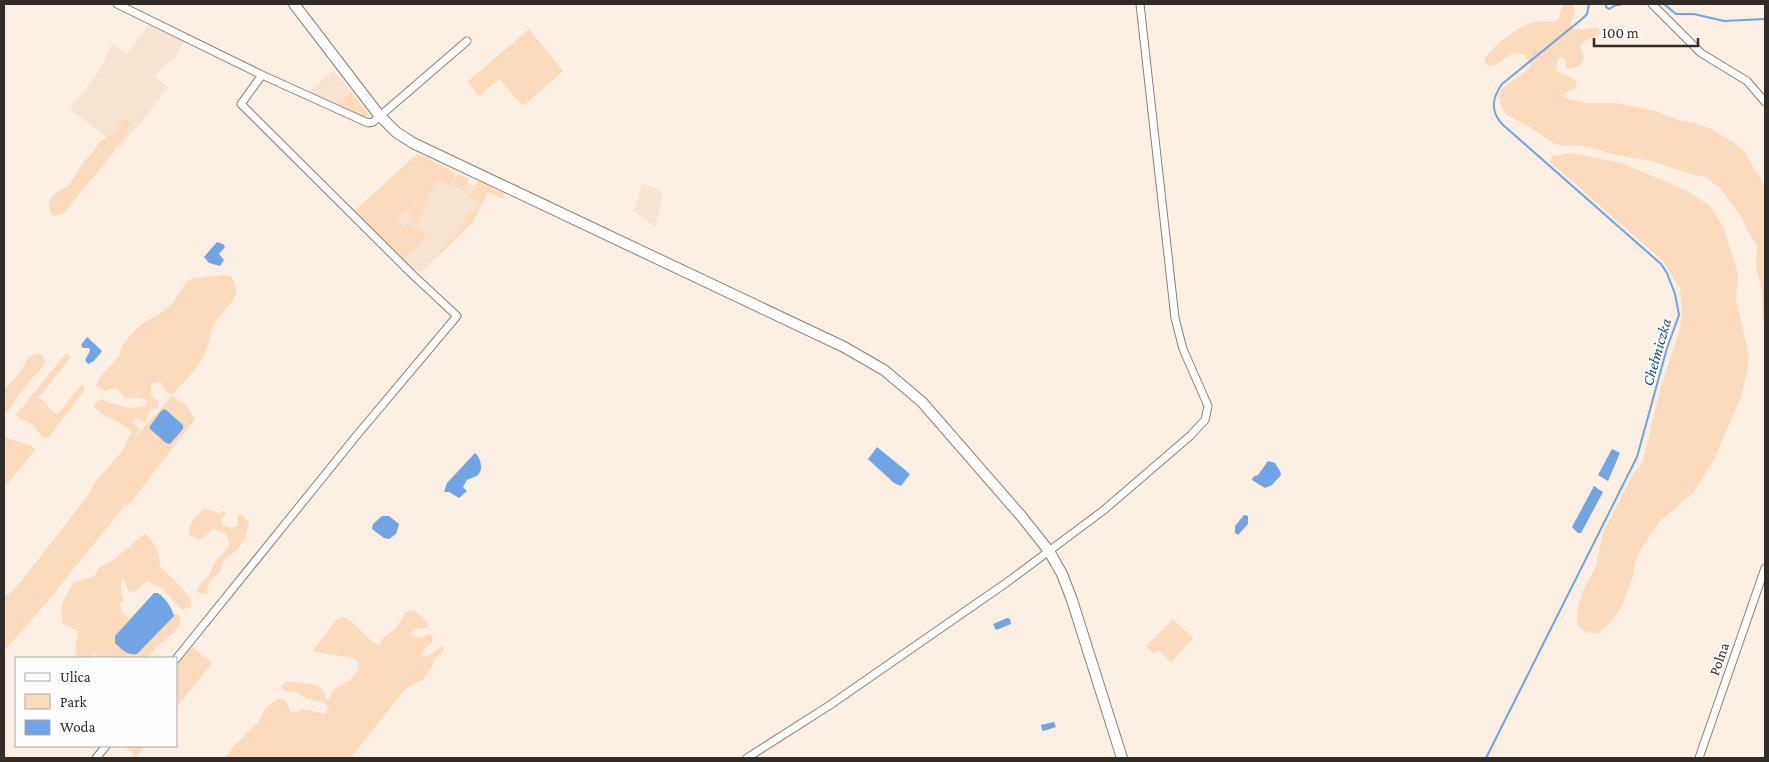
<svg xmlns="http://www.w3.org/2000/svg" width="1769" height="762" viewBox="0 0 1769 762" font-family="'Crimson Pro',serif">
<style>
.built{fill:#f6e3d1}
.green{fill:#fbdbbc}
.water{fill:#70a4e5}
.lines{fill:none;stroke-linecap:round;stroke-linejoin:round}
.stream{stroke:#70a4e5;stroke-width:2}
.minor-casing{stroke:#8c8176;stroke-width:9}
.secondary-casing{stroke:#8c8176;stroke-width:12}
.minor{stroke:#fff;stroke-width:7}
.secondary{stroke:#fff;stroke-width:10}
.labels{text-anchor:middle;stroke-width:4;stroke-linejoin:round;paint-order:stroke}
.street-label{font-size:15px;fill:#312c27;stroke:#fefefe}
.water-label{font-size:16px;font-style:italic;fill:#194c88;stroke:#fefefe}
</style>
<rect width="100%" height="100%" fill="#fbeee2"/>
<path class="built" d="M151,23L185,41L175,57L163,67L155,76L168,88L120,148L70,109L100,70L112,44L127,54Z
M333,71L344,83L351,93L339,103L338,108L306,94Z
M413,157L488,192L473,222L420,273L355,211Z
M642,184L656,188L663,196L655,227L634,211Z"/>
<path class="green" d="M1563,4H1573C1577,17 1570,18 1571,27C1579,32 1589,28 1598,27L1601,32C1595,38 1585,38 1580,46L1584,59C1580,66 1576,69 1567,68L1565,59L1561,57L1558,59L1556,67L1557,71C1565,76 1576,76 1577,87L1564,94V97L1568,99L1587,103H1616L1655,111L1678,120L1695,123L1711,129L1733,142L1744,151L1765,187V329L1762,315V291L1756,267L1757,245L1748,232L1741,216L1720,188L1704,176L1694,175L1652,161L1612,154L1589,147L1575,145L1565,146L1553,143L1530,127L1507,115L1503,110L1498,95C1505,82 1521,78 1531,66C1529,63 1526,57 1523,55C1509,45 1499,73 1485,64L1484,59C1496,43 1516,27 1535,22C1543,20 1551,23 1558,20Z
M529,29L563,71L523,106L499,79L479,96L467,82Z
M349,89L367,112L368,117L366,116L363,119L338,108L339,103L350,93Z
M123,120H128L132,123L112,154L64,213L54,216L51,214L49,203L53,195L69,185L85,160L94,151L99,142L118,131L119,123Z
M1572,153L1621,163L1686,190L1710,206L1723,226L1738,274L1736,300L1749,355L1748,368L1740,399L1713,461L1693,493L1661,520L1644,544L1636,560L1633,576L1621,608L1610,623L1597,634L1586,632L1577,625V613L1582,593L1596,566L1603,533L1632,476L1643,461L1661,386L1680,329L1682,310L1680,289L1663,261L1550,162L1552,156Z
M418,154L456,173L450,185L436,179L429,194L407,212L406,211L428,191L396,219L403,227L409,222L415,228L426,233L420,245L403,258L415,269H411L353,212Z
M458,174L469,179L464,191L452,186Z
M477,182H480L503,193L506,192L503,199L488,192L473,222L436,258L448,240L450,238L454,240L470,210L476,212L480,203L471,199L470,196Z
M429,195L430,196L416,225L408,214Z
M225,275L231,276C234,282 238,287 236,294C232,305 221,312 215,322C209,331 210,341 206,351C200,367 184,381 173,394L166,393L161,382L151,383V396L159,402L158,408L151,409L148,414L147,420L144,423L138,419H134L133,422L141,430L136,433L137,435L172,396L185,404L195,419L127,507L125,505L47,602L4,651V593L8,595L20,583L86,498L93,487L92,486L122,451L131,432C121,419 105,420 94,407L95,403L101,399C114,404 132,411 146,406L147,401L142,398H125L116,388L104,391L96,386L100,377L119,356L122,346L134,331L143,323L161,313L173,303L186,282L193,278Z
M66,353L71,357L39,397L54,413L58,414L82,384L85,389L49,437L43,438L32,424L20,419L16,415Z
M35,354H40L44,358L45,363L42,368L32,378L16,399L9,410L4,416V389L19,374L28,358Z
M7,438L32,446L35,450L4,488V439Z
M204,509L211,510L220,514L222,511H226L225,515L220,519L223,526L231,528L238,526V515L242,514L249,523L245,538L238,549L224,560L220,572L210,580L206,594L198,593L197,590L201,583L210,574L215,562L228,548L229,541L226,534L213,529L200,540L189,535C188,523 195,517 204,509Z
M144,534L147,535C155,543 160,554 160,566C168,576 193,593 191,607L182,610L163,589L147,581L136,591L130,592C125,587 127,582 121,577V593L124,600L120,604L123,613L140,629C152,622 167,608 180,616C181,634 165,637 155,648C152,651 151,655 148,658H98L99,657L94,654L91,658H80L75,653L78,631L63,624C58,604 65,599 73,583L94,576L100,567L112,561Z
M414,610L427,623L428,628L416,629L411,633L414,637L420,638L429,634L432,636L433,641L424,649L422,655C431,659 435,649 442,646L444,649L437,657L423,680L417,682L404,690L351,758H225L234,746L258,722L263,712L269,705L278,699L282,698L286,702L291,712H296L303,709L325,714L329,706L322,702L307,699L297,692L284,691L281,687L286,681L317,685L323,690L326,699L330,698L333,690L350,680L358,670L359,663L353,658L315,652L313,650L337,619L343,617C359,623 364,639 379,645L383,638L395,629L406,612Z
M1173,619L1193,638L1171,662L1158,650L1155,654L1146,646Z
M191,646L212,663L176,708V701L178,699L176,697V663Z
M124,746H145L135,758H131L134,754Z"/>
<path class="water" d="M217,242L223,244L225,247L219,254L224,260L220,266L209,263L204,257Z
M87,337L102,351L94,361L88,364L85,360L90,351L89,348H83L81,345Z
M165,409L183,425V429L170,444L166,443L150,429V426L161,411Z
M877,447L910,474L901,486L894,483L868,459Z
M1612,449L1620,453L1608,481L1598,475Z
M475,453C480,456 484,470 478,475C476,477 470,478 467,480L463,487L467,491L459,498L449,492H444L447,483Z
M1268,461L1275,463L1280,471L1281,475L1272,485L1265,488L1252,480L1253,477L1258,475Z
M1594,486L1603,492L1581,533H1578L1572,527Z
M1244,515L1248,516V524L1238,535L1235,533V526Z
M382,516H389L399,524L396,534L389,539L384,538L372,529L373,524Z
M154,593H158C166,599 171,606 174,616L137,654C128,656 121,649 115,643V636Z
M1007,618L1010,619L1011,624L996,630L993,624Z
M1054,722L1056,727L1043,731L1042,730L1041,725Z"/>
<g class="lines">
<path class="stream" d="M1606,4V7L1609,9L1616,5H1619L1622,4
M1664,4L1676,14H1694L1724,21L1765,19
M1486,758L1637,457L1667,348L1679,315L1675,294L1667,273L1661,264L1502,124C1490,111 1492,98 1502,84L1582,19L1587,14L1589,4"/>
<defs>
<path id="minor" d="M117,4L262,75L368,123L373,122L467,41
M1652,4L1701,53L1747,81L1765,102
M176,659L357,435L457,316L414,276L241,104L262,75
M96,758L106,746
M747,758L830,705L1006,583L1104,510L1190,436L1205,420L1208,406L1183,349L1175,318L1140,4
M1699,758L1765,568"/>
<path id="secondary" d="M294,4L379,115L396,132L413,143L844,347L884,370L922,402L1022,517L1049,551L1062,574L1072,600L1122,758"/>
</defs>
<use href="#minor" class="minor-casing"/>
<use href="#secondary" class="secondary-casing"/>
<use href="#minor" class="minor"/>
<use href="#secondary" class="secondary"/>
</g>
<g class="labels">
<g class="street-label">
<text transform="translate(1719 659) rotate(-71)" y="5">Polna</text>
</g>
<g class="water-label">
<text transform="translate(1656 352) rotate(-74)" y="6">Chełmiczka</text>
</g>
</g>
<rect width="1769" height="762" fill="none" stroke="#312c27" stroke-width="10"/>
<rect x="15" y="657" width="162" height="90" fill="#fefefe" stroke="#acaaa8"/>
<rect x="25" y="673" width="25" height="8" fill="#ffffff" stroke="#acaaa8"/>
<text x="60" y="682" font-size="15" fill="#312c27">Ulica</text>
<rect x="25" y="694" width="25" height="15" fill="#fbdbbc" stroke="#acaaa8"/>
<text x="60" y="707" font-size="15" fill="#312c27">Park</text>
<rect x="25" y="720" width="25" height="15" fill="#70a4e5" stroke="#acaaa8"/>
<text x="60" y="732" font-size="15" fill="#312c27">Woda</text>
<path d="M1594 38v8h104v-8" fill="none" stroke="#312c27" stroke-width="2.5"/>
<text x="1602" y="38" font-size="15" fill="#312c27" stroke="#fefefe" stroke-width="4" paint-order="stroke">100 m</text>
</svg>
